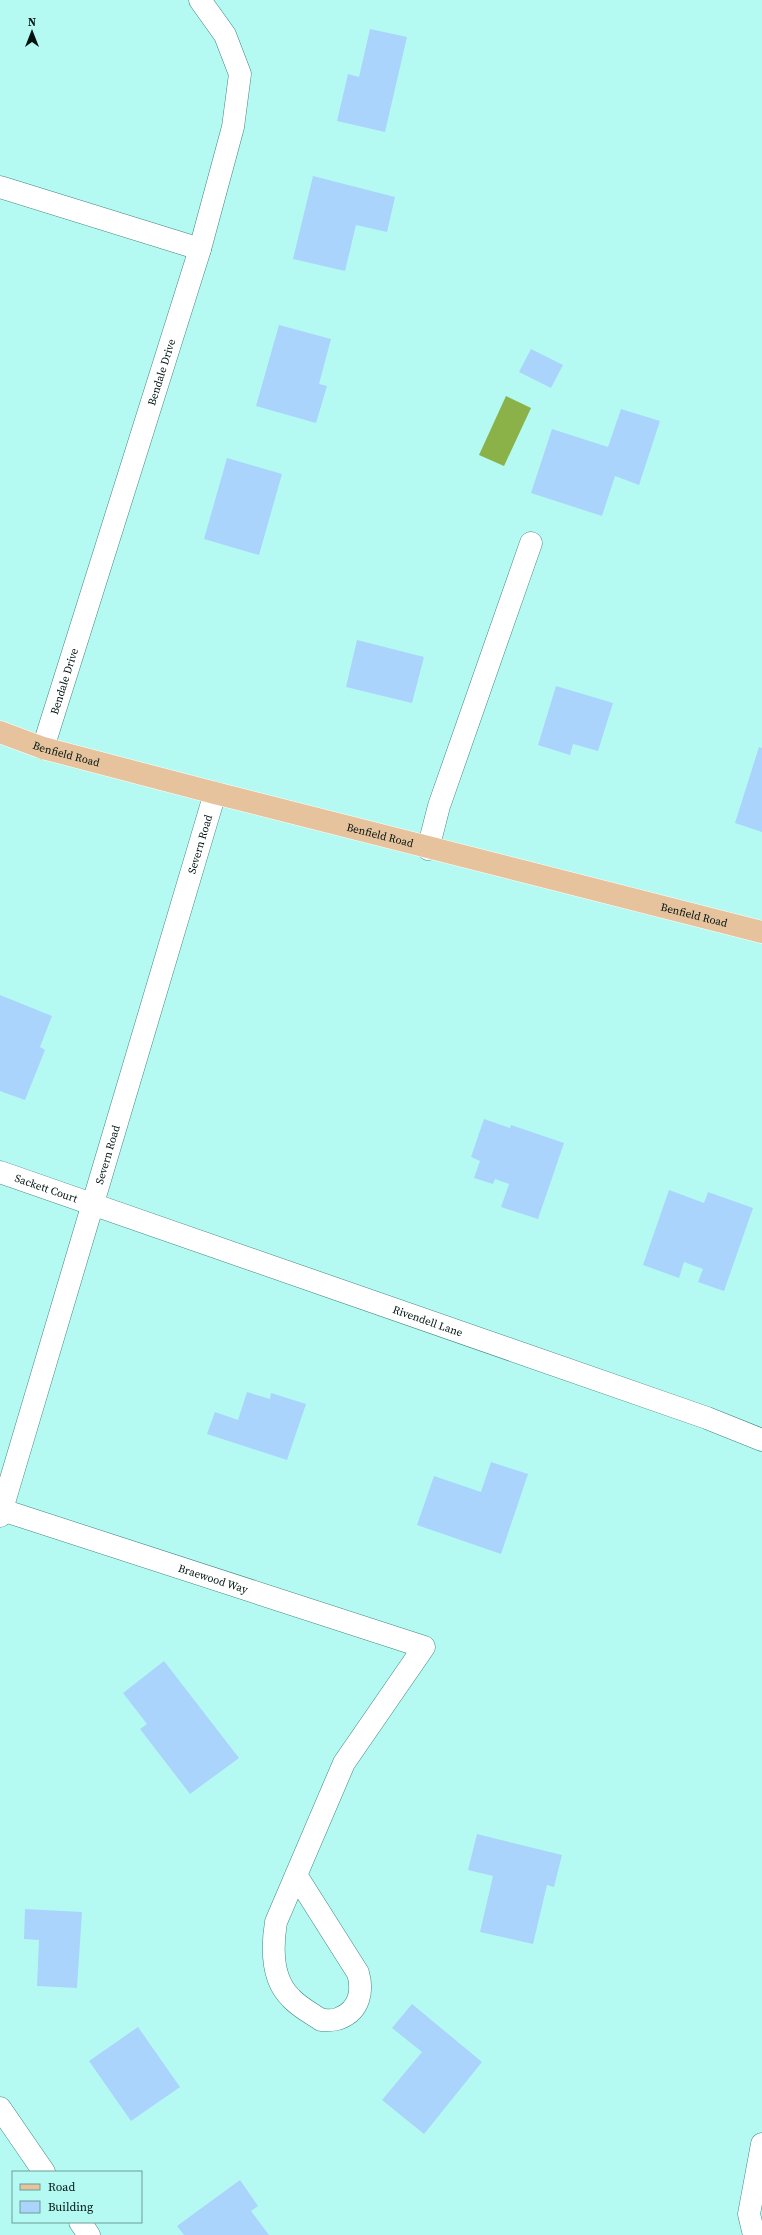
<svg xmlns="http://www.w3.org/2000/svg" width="762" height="2235" viewBox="0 0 762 2235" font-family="'Source Serif 4',serif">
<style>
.water{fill:#8ab249}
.building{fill:#abd4fc}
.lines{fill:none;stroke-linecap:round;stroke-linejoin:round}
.minor-casing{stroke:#41867f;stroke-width:23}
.major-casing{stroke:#fff;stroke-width:23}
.minor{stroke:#fff;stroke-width:22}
.major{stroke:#e6c39d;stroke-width:22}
.labels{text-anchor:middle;stroke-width:3.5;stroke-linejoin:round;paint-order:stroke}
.street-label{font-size:11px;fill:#001310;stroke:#b4faf2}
</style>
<rect width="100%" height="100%" fill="#b4faf2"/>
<path class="water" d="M506,396L531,408L504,466L479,455Z"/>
<path class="building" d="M370,29L407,37L385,132L337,121L348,74L359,77Z
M313,176L395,197L387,232L356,225L345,271L293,259Z
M279,325L331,339L319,384L327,386L316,423L256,406Z
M531,349L563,365L551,388L519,372Z
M621,409L660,421L639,485L615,476L602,516L531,493L552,429L608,447Z
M227,458L282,474L259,555L204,539Z
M357,640L424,657L412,703L346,687Z
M556,686L613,703L598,751L573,744L570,755L538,745Z
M759,747L762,748V832L735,823Z
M0,995L52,1016L40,1047L45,1050L25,1100L0,1091Z
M484,1119L510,1128L511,1125L564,1143L538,1219L501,1207L509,1184L495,1179L493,1184L474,1178L480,1161L471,1157Z
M669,1190L704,1203L708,1192L753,1208L724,1291L698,1282L703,1269L684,1262L679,1278L643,1265Z
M247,1392L270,1399L271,1393L306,1404L287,1460L207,1434L215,1412L238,1420Z
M491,1462L528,1474L501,1554L417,1525L434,1476L481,1492Z
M164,1661L239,1758L190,1794L140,1729L147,1724L123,1693Z
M477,1834L562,1855L554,1887L547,1885L533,1944L480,1932L493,1876L468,1870Z
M25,1909L82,1912L77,1988L37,1986L39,1940L24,1939Z
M412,2004L482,2062L424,2134L382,2100L422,2052L392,2028Z
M138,2027L180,2087L131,2121L89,2061Z
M240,2180L258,2206L251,2211L269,2235H184L177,2226Z"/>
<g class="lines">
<defs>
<g id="minor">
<path d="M0,187L200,249"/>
<path id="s1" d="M43,748L200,249L233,127L240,74L225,35L200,0"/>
<path d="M428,849L439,806L531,543"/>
<path id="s2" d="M0,1172L707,1418L762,1440"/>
<path id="s3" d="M2,1510L424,1647L344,1763L276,1922C272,1947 271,1979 291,1998C299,2007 311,2013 321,2020C327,2020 335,2021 340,2018C360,2010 363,1990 358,1973L296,1875"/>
<path id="s4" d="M0,1516L215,793"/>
<path d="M0,2108L44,2172"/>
<path d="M80,2222L89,2235"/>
<path d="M754,2235L749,2214L762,2144"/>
</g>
<g id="major">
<path id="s5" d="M0,732L43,748L215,793L762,932"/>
</g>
</defs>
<use href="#minor" class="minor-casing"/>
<use href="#major" class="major-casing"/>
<use href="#minor" class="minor"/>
<use href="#major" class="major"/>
</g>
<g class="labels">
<g class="street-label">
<text dy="4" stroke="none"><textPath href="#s1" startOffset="394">Bendale Drive</textPath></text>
<text dy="4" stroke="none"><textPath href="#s1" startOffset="70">Bendale Drive</textPath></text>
<text dy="4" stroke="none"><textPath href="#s5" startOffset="70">Benfield Road</textPath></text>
<text dy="4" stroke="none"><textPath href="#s5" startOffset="394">Benfield Road</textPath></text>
<text dy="4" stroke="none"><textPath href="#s4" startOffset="701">Severn Road</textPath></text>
<text dy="4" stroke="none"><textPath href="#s5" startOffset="718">Benfield Road</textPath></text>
<text dy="4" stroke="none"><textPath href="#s4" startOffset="377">Severn Road</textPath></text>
<text dy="4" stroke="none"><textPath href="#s2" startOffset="49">Sackett Court</textPath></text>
<text dy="4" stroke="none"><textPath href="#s2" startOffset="453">Rivendell Lane</textPath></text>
<text dy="4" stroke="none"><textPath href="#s3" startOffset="222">Braewood Way</textPath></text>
</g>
</g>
<rect x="12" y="2171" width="130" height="52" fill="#b4faf2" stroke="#6c9e98"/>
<rect x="20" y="2184" width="20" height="6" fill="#e6c39d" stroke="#6c9e98"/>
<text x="48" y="2191" font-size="12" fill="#001310">Road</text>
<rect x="20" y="2201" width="20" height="12" fill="#abd4fc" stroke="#6c9e98"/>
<text x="48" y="2211" font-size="12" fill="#001310">Building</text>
<g transform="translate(32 32)" stroke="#b4faf2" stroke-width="3" paint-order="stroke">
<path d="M0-3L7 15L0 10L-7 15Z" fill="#001310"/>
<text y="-6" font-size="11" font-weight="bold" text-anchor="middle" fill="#001310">N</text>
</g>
</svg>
